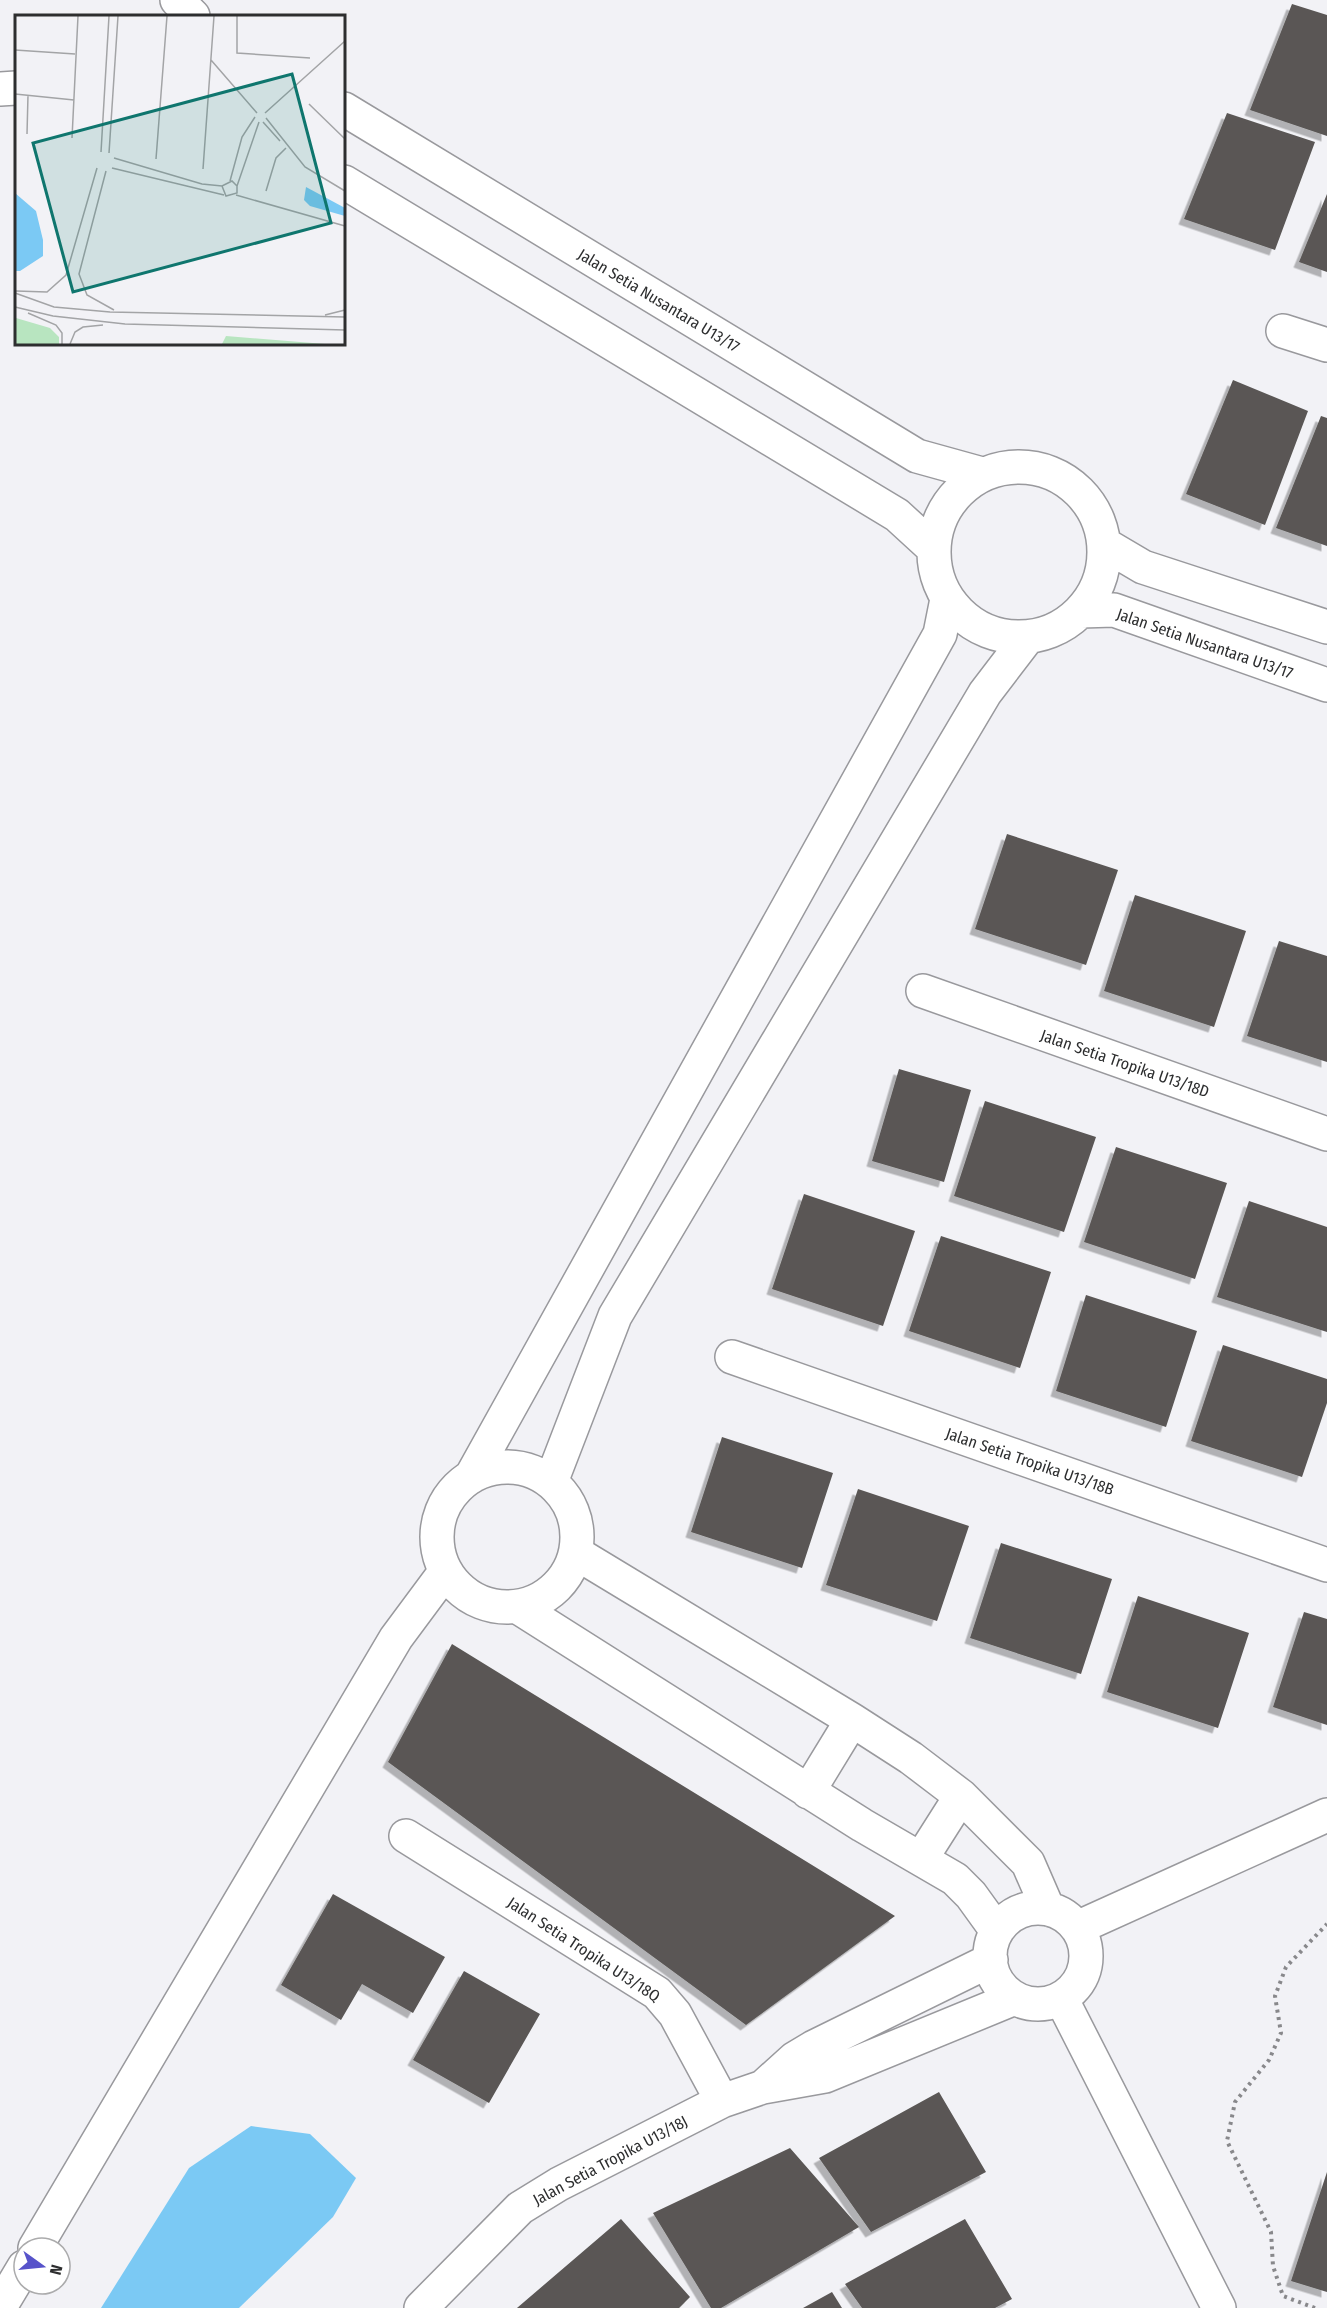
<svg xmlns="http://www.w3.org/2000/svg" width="1327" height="2308" viewBox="0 0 1327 2308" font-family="'Fira Sans Condensed',sans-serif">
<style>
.water{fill:#7bc9f4}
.building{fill:#5a5755;filter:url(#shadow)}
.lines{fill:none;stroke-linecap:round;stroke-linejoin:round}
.street-casing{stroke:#99999d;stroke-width:36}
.secondary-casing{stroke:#99999d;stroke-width:36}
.path{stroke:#88888b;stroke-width:4;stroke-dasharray:3 4.5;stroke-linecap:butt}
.street{stroke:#fff;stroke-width:33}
.secondary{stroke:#fff;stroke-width:33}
.labels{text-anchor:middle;stroke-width:6;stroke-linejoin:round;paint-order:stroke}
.street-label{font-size:16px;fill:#2d2e2f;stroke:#fff}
.inset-road{fill:none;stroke:#a3a4a6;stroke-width:1.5}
.view{fill:#0f766e;fill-opacity:0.15;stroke:#0f766e;stroke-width:3}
.inset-edge{fill:none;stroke:#2d2e2f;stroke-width:3}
</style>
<defs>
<filter id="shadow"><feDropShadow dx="-5.5" dy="5.5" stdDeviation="0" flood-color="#0004"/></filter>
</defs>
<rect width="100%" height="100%" fill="#f2f2f6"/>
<path class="water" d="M251,2126L310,2134L356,2178L333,2217L239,2308H101L189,2168Z"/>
<path class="building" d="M1292,4L1327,15V136L1250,110Z
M1227,113L1315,142L1275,250L1184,219Z
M1327,194V272L1299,262Z
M1233,380L1308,411L1265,525L1186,494Z
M1321,416L1327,418V546L1276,528Z
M1007,834L1118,870L1086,965L975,929Z
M1135,895L1246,931L1214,1027L1104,991Z
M1279,941L1327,956V1062L1247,1036Z
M899,1069L971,1090L944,1182L872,1161Z
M985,1101L1096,1137L1064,1232L954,1196Z
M1116,1147L1227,1183L1195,1279L1084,1242Z
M804,1194L915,1231L883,1326L772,1289Z
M1249,1201L1327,1227V1332L1217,1297Z
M941,1236L1051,1272L1020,1368L909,1331Z
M1086,1295L1197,1331L1166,1427L1056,1391Z
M1223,1345L1327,1379V1403L1302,1477L1191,1441Z
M722,1437L833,1473L802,1568L691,1532Z
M858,1489L969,1526L937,1621L826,1585Z
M1001,1543L1112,1579L1081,1674L970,1638Z
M1138,1596L1249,1633L1218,1728L1107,1692Z
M1304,1612L1327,1619V1725L1273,1707Z
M452,1644L895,1916L746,2025L388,1762Z
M333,1894L445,1957L413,2013L362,1984L341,2020L281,1985Z
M464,1971L540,2014L489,2103L413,2060Z
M939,2092L986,2172L871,2232L819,2158Z
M790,2148L859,2227L721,2308H711L653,2213Z
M1327,2172V2292L1291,2281Z
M621,2219L690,2297L679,2308H517Z
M965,2219L1012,2299L995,2308H862L845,2284Z
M832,2292L842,2308H803Z"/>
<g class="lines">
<defs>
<path id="street" d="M1283,331L1327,345
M923,991L1327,1134
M732,1357L1327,1565
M576,1553L852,1720L911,1758L961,1796L1028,1863L1048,1909
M518,1607L862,1825L955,1879L971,1895L997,1931
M808,1792L852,1720
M406,1836L657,1993L675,2014L722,2101
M921,1859L961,1796
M990 1956a48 48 0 1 1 96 0a48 48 0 1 1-96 0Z
M1077,1928L1327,1815
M1061,1998L1219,2308
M763,2087L794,2059L814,2047L991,1960
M421,2308L520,2208L559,2184L722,2101L763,2087L825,2076L1015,1998"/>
<path id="secondary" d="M177,0L193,16
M0,89L16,88
M344,109L917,456L982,474
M344,182L897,515L933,548
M934 552a85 85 0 1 1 170 0a85 85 0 1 1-170 0Z
M1104,544L1143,567L1327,627
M1081,611L1114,610L1327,685
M437 1537a70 70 0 1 1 140 0a70 70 0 1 1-140 0Z
M471,1477L940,634L947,599
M551,1482L615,1316L985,693L1027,638
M35,2248L396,1638L445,1572
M0,2307L24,2267"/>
</defs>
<use href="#street" class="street-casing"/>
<use href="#secondary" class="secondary-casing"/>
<path class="path" d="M1315,2308L1283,2296L1273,2266L1271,2232L1227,2141L1235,2102L1269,2060L1281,2033L1275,1996L1286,1967L1327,1924"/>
<use href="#street" class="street"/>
<use href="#secondary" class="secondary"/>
</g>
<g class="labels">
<g class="street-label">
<text transform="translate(659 300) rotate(31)" y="6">Jalan Setia Nusantara U13/17</text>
<text transform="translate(1205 643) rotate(19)" y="6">Jalan Setia Nusantara U13/17</text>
<text transform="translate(1125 1063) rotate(19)" y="6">Jalan Setia Tropika U13/18D</text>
<text transform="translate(1030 1461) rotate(19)" y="6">Jalan Setia Tropika U13/18B</text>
<text transform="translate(584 1949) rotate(33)" y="6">Jalan Setia Tropika U13/18Q</text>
<text transform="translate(610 2160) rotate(-28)" y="6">Jalan Setia Tropika U13/18J</text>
</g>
</g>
<g transform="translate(15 15)">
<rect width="330" height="330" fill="#f2f2f6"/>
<path d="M1,303L35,313L44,322V329H0ZM211,321L310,329H207Z" fill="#b8e5c0"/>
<path d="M291,172L330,193V201L295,191L289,185ZM0,178L21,196L28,225V241L5,256H0Z" fill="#7bc9f4"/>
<path class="inset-road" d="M222,1V38L295,43M0,35L60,39M196,45L242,98M0,79L59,85M294,89L330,124M250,98L330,26M251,103L290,152L330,176M248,107L265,126M12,119L13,80M57,123L63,1M86,137L94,1M94,138L103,1M99,143L187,169L207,171L217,166L222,171V178L211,181L207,171M141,144L152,1M97,153L209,180M188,154L199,1M91,156L64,259L72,280L99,295M215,166L227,122L240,102M222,171L244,107M251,176L261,143L271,133M221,180L330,211M1,276L32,277L51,260L82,153M0,278L39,292L95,297L330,302M0,292L38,301L110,309L330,315M13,298L41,310L47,318V329M310,300L330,295M55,329L60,317L68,312L88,310"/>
<path class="view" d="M277,59L316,208L58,277L18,128Z"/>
<rect width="330" height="330" class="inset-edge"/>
</g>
<g transform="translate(42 2266) rotate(105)"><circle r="28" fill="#ffffff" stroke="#ababac" stroke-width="1.5"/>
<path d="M0-4.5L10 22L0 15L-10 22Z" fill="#5753ca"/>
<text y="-9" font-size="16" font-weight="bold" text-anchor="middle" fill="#2d2e2f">N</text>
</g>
</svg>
